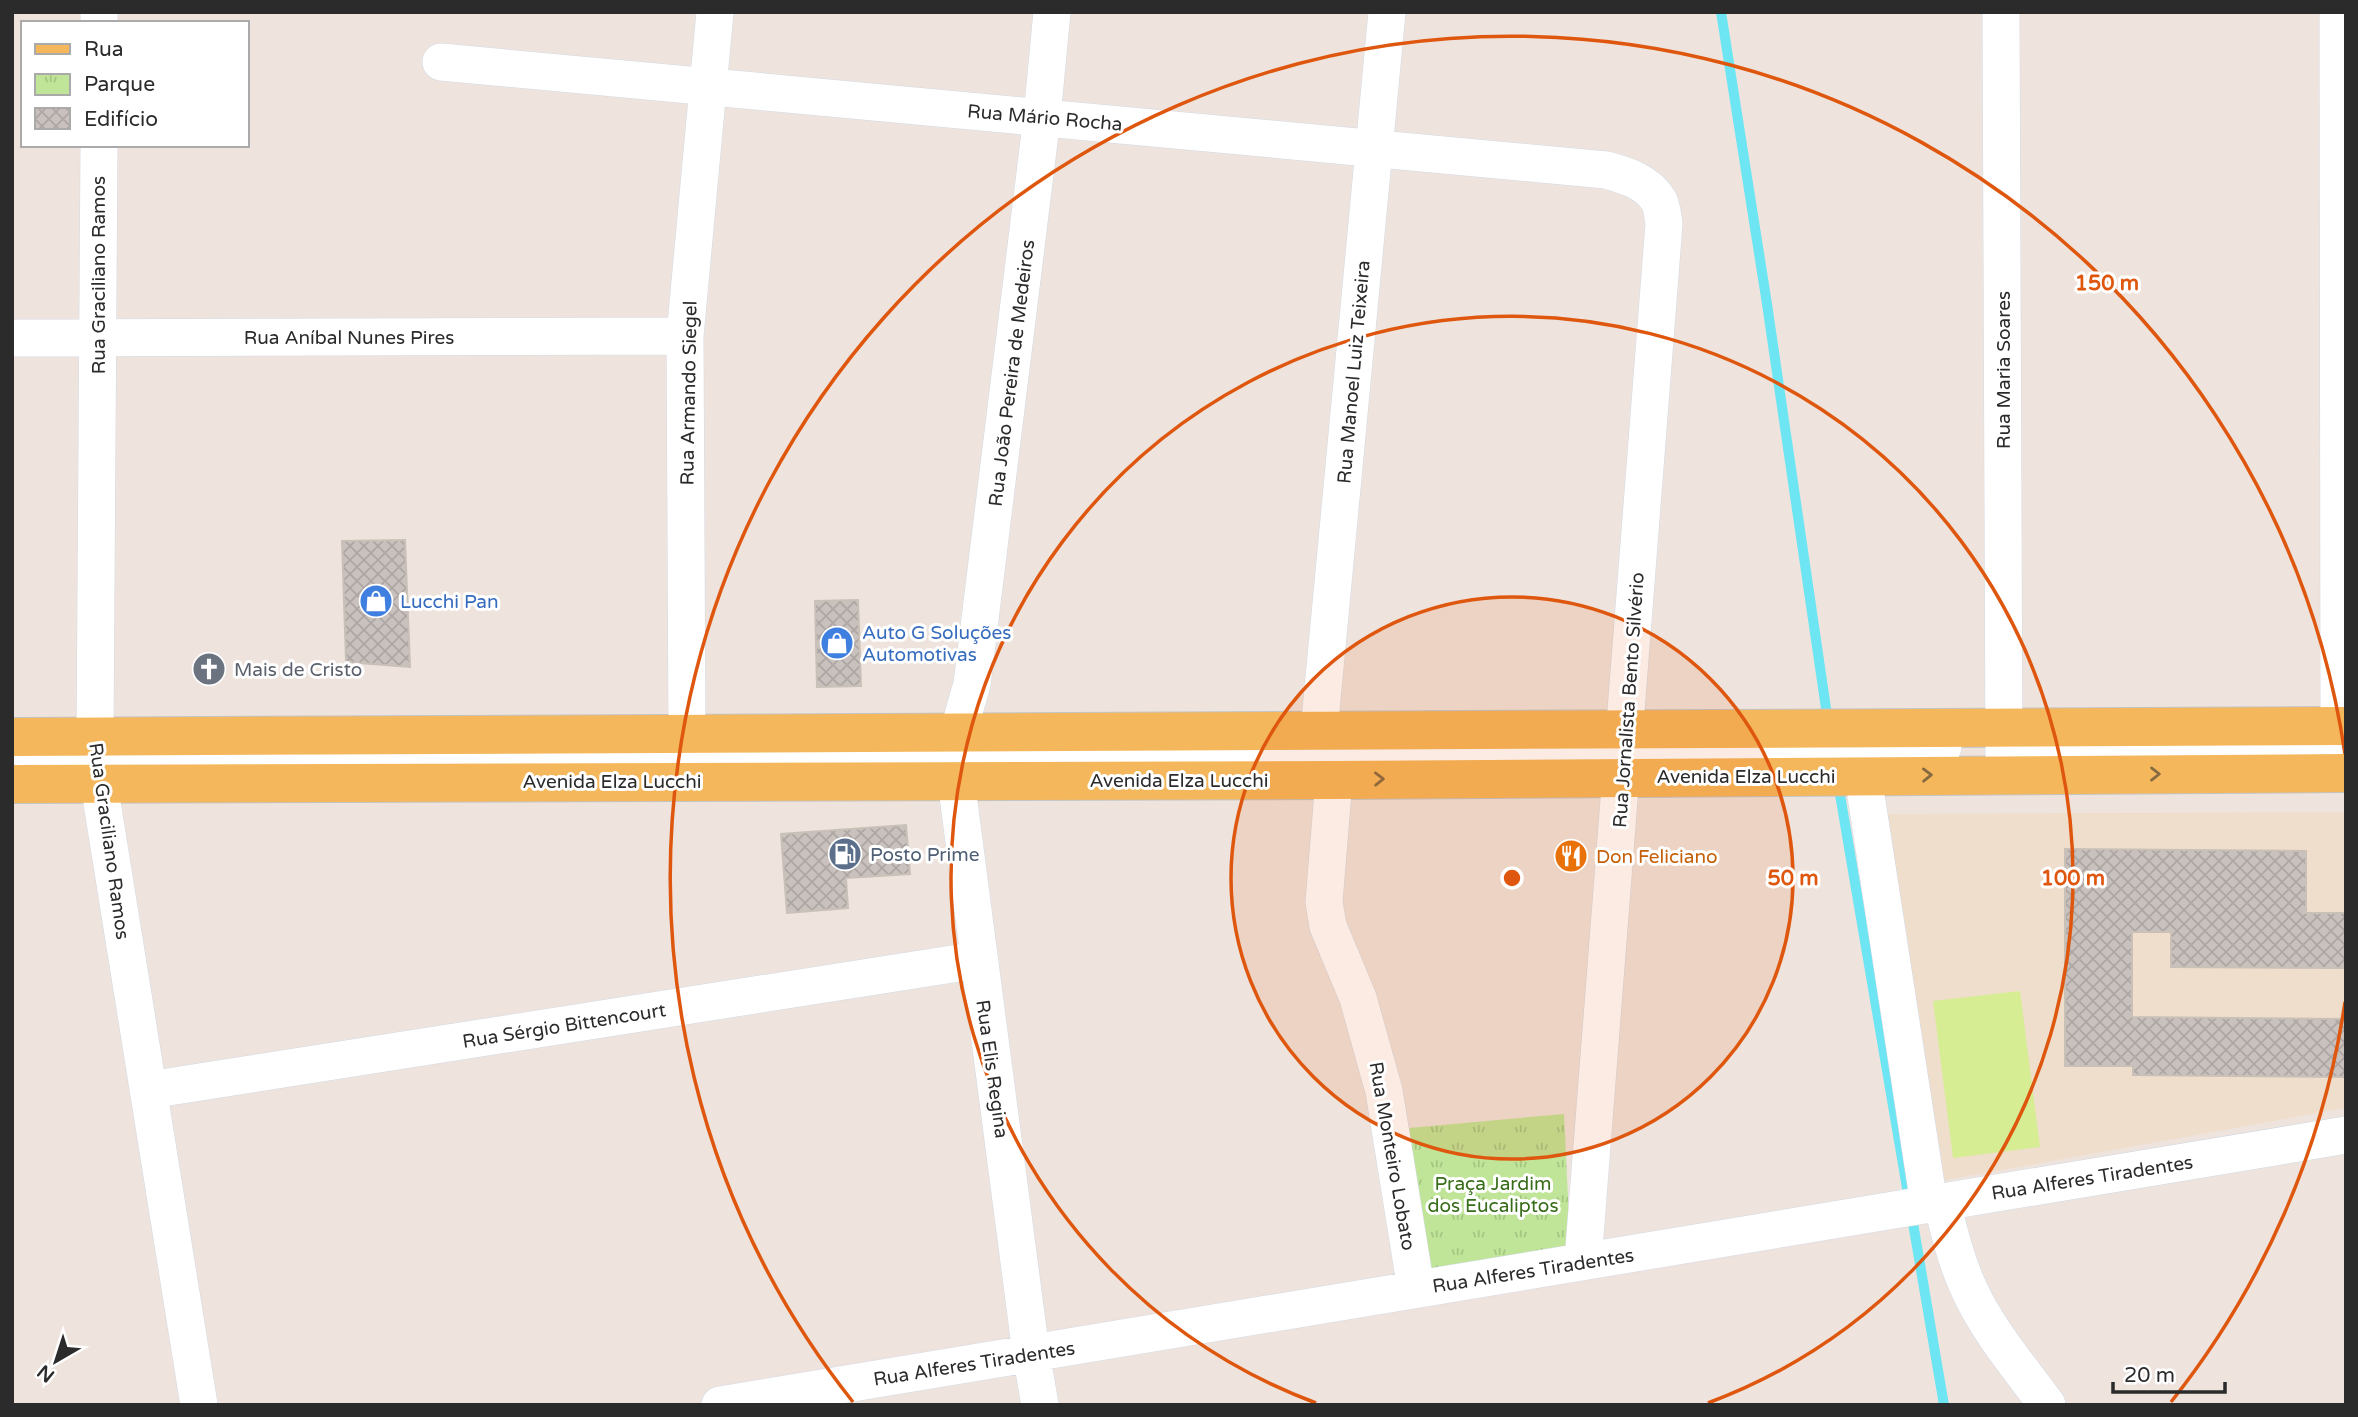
<svg xmlns="http://www.w3.org/2000/svg" width="2358" height="1417" viewBox="0 0 2358 1417" font-family="'Varela Round',sans-serif">
<style>
.education{fill:#efdecc}
.park{fill:url(#park-tufts)}
.pitch{fill:#d6ed94}
.lines{fill:none;stroke-linecap:round;stroke-linejoin:round}
.stream{stroke:#6ee5f2;stroke-width:10}
.building{fill:url(#building-cross-hatch);stroke:#c9c0b7;stroke-width:2}
.minor-casing{stroke:#d2d9e4;stroke-width:38}
.major-casing{stroke:#c4c4c4;stroke-width:40}
.minor{stroke:#fff;stroke-width:37}
.major{stroke:#f5b75b;stroke-width:38}
.oneway{stroke:#866a41}
.ring{fill:none;stroke:#df570e;stroke-width:3.5}
.labels{text-anchor:middle;stroke-width:6;stroke-linejoin:round;paint-order:stroke}
.street-label{font-size:19px;fill:#2b2b2b;stroke:#fff}
.shop-label{font-size:19px;fill:#366cbe;stroke:#fff;text-anchor:start}
.worship-label{font-size:19px;fill:#5b616d;stroke:#fff;text-anchor:start}
.service-label{font-size:19px;fill:#4e5e75;stroke:#fff;text-anchor:start}
.food-label{font-size:19px;fill:#c56008;stroke:#fff;text-anchor:start}
.park-label{font-size:19px;fill:#376c18;stroke:#fff}
.centre{fill:#df570e;stroke:#fff;stroke-width:3.5}
.ring-label{font-size:21px;text-anchor:middle;font-weight:bold;fill:#df570e;stroke:#fff;stroke-width:6;stroke-linejoin:round;paint-order:stroke}
</style>
<defs>
<pattern id="park-tufts" width="24" height="20" patternUnits="userSpaceOnUse" patternTransform="scale(1.75)"><rect width="24" height="20" fill="#c0e598"/><path d="M3 7l-1-3M5 7V3M7 7l1-3M15 17l-1-3M17 17v-4M19 17l1-3" fill="none" stroke="#a5c583"/></pattern>
<pattern id="building-cross-hatch" width="8" height="8" patternUnits="userSpaceOnUse" patternTransform="scale(1.75)"><rect width="8" height="8" fill="#c9c1bd"/><path d="M0 0l8 8M0 8l8-8" fill="none" stroke="#ada6a3"/></pattern>
</defs>
<rect width="100%" height="100%" fill="#eee4dd"/>
<path class="education" d="M2346,812V1108L1935,1182L1877,814Z"/>
<path class="park" d="M1564,1114L1571,1260L1429,1274L1409,1128Z"/>
<path class="pitch" d="M2020,991L2040,1147L1953,1158L1933,1001Z"/>
<g class="lines">
<path class="stream" d="M1721,12L1767,304L1828,722
M1838,783L1944,1405"/>
</g>
<path class="building" d="M405,540L410,667L346,662L342,541Z
M858,600L861,686L817,687L815,601Z
M906,825L910,874L846,878L848,908L787,913L781,834Z
M2065,849L2306,851V913H2346V968L2171,967V932H2132V1017L2346,1019V1077L2133,1075V1066H2065Z"/>
<g class="lines">
<defs>
<path id="minor" d="M2001,12L2004,759
M2338,12L2339,726
M99,23V12
M441,62L1606,170C1625,175 1648,182 1659,201C1662,207 1663,217 1664,224L1583,1261
M99,145L95,736L99,784L199,1405
M12,338L685,336
M1319,731L1387,12
M687,734L685,336L715,12
M2015,746L2346,750
M12,761L1624,753L1943,747
M1863,776L1929,1204
M1334,780L1324,902L1328,926L1358,998L1384,1091L1416,1289
M149,1090L978,960
M1942,1202C1949,1232 1956,1261 1969,1289C1988,1331 2020,1368 2047,1405
M720,1405L2346,1135
M1040,1405L1031,1353L956,780L958,733L972,684L1042,117L1052,12"/>
<path id="major" d="M12,737L2346,726
M12,784L1334,780L2346,773"/>
</defs>
<use href="#minor" class="minor-casing"/>
<use href="#major" class="major-casing"/>
<use href="#minor" class="minor"/>
<use href="#major" class="major"/>
</g>
<defs><path id="oneway-chevron" d="M-2-3.5L2.5 0L-2 3.5" fill="none" stroke-width="1.6" stroke-linecap="round" stroke-linejoin="round" transform="scale(1.75)"/></defs>
<g class="oneway">
<use href="#oneway-chevron" transform="translate(2155 774)"/>
<use href="#oneway-chevron" transform="translate(1927 775) rotate(-1)"/>
<use href="#oneway-chevron" transform="translate(1379 779) rotate(-1)"/>
</g>
<circle cx="1512" cy="878" r="281" fill="#df570e" fill-opacity=".12"/>
<g class="ring">
<circle cx="1512" cy="878" r="281"/>
<path d="M1316 1403A561 561 0 1 1 1708 1403"/>
<path d="M2345 1002A842 842 0 0 1 2171 1402M853 1402A842 842 0 1 1 2345 754"/>
</g>
<defs>
<symbol id="shop-disc" viewBox="-11 -11 22 22"><circle r="9.5" fill="#3f7fe0" stroke="#fff"/><path d="M-5-2.5h2.3a2.7 3.5 0 0 1 5.4 0H5L5.5 6h-11ZM-1.5-2.5h3a1.5 2.3 0 0 0-3 0Z" fill="#fff"/></symbol>
<symbol id="church-disc" viewBox="-11 -11 22 22"><circle r="9.5" fill="#6b7280" stroke="#fff"/><path d="M-1.2-6h2.4v3.5h3.3v2.4h-3.3V6h-2.4V-.1h-3.3v-2.4h3.3Z" fill="#fff"/></symbol>
<symbol id="fuel-disc" viewBox="-11 -11 22 22"><circle r="9.5" fill="#5c6f8a" stroke="#fff"/><path d="M-5.5-6h7V0h2V4h1.3V-2.5L3-4.5l.8-.8L6-3V5H2.5V1h-1V6h-7ZM-4.2-4.7v3.2H.2V-4.7Z" fill="#fff"/></symbol>
<symbol id="restaurant-disc" viewBox="-11 -11 22 22"><circle r="9.5" fill="#e8710a" stroke="#fff"/><path d="M-5-6h1v4h1v-4h1v4h1v-4h1v5L-1.5 .5V6h-2V.5L-5-1ZM5-6V6H3V1.5H1.5Q1.5-4 5-6Z" fill="#fff"/></symbol>
</defs>
<g fill-rule="evenodd">
<use href="#shop-disc" x="357" y="582" width="38" height="38"/>
<use href="#shop-disc" x="818" y="624" width="38" height="38"/>
<use href="#church-disc" x="190" y="650" width="38" height="38"/>
<use href="#fuel-disc" x="826" y="835" width="38" height="38"/>
<use href="#restaurant-disc" x="1552" y="837" width="38" height="38"/>
</g>
<g class="labels">
<g class="street-label">
<text transform="translate(1045 117) rotate(5)" y="7">Rua Mário Rocha</text>
<text transform="translate(98 275) rotate(-90)" y="7">Rua Graciliano Ramos</text>
<text x="349" y="344">Rua Aníbal Nunes Pires</text>
<text transform="translate(2003 370) rotate(-90)" y="7">Rua Maria Soares</text>
<text transform="translate(1353 372) rotate(-85)" y="7">Rua Manoel Luiz Teixeira</text>
<text transform="translate(1011 373) rotate(-83)" y="7">Rua João Pereira de Medeiros</text>
<text transform="translate(688 393) rotate(-89)" y="7">Rua Armando Siegel</text>
<text transform="translate(1628 700) rotate(-86)" y="7">Rua Jornalista Bento Silvério</text>
<text x="1746" y="783">Avenida Elza Lucchi</text>
<text x="1179" y="787">Avenida Elza Lucchi</text>
<text x="612" y="788">Avenida Elza Lucchi</text>
<text transform="translate(110 841) rotate(82)" y="7">Rua Graciliano Ramos</text>
<text transform="translate(564 1025) rotate(-9)" y="7">Rua Sérgio Bittencourt</text>
<text transform="translate(993 1069) rotate(82)" y="7">Rua Elis Regina</text>
<text transform="translate(1393 1156) rotate(80)" y="7">Rua Monteiro Lobato</text>
<text transform="translate(2092 1177) rotate(-9)" y="7">Rua Alferes Tiradentes</text>
<text transform="translate(1533 1270) rotate(-9)" y="7">Rua Alferes Tiradentes</text>
<text transform="translate(974 1363) rotate(-9)" y="7">Rua Alferes Tiradentes</text>
</g>
<g class="shop-label">
<text x="400" y="608">Lucchi Pan</text>
<text x="862" y="639">Auto G Soluções<tspan x="862" dy="22">Automotivas</tspan></text>
</g>
<g class="worship-label">
<text x="234" y="676">Mais de Cristo</text>
</g>
<g class="service-label">
<text x="870" y="861">Posto Prime</text>
</g>
<g class="food-label">
<text x="1596" y="863">Don Feliciano</text>
</g>
<g class="park-label">
<text x="1493" y="1190">Praça Jardim<tspan x="1493" dy="22">dos Eucaliptos</tspan></text>
</g>
</g>
<circle cx="1512" cy="878" r="10" class="centre"/>
<g class="ring-label">
<text x="2107" y="290">150 m</text>
<text x="1793" y="885">50 m</text>
<text x="2073" y="885">100 m</text>
</g>
<rect width="2358" height="1417" fill="none" stroke="#2b2b2b" stroke-width="28"/>
<rect x="21" y="21" width="228" height="126" fill="#ffffff" stroke="#aaaaaa" stroke-width="2"/>
<rect x="35" y="44" width="35" height="10" fill="#f5b75b" stroke="#aaaaaa" stroke-width="2"/>
<text x="84" y="56" font-size="21" fill="#2b2b2b">Rua</text>
<rect x="35" y="74" width="35" height="21" fill="url(#park-tufts)" stroke="#aaaaaa" stroke-width="2"/>
<text x="84" y="91" font-size="21" fill="#2b2b2b">Parque</text>
<rect x="35" y="108" width="35" height="21" fill="url(#building-cross-hatch)" stroke="#aaaaaa" stroke-width="2"/>
<text x="84" y="126" font-size="21" fill="#2b2b2b">Edifício</text>
<g transform="translate(56 1361) rotate(219)" stroke="#ffffff" stroke-width="5" paint-order="stroke">
<path d="M0-5L12 26L0 18L-12 26Z" fill="#2b2b2b"/>
<text y="-10" font-size="19" font-weight="bold" text-anchor="middle" fill="#2b2b2b">N</text>
</g>
<path d="M2113 1382v10h112v-10" fill="none" stroke="#2b2b2b" stroke-width="3.5"/>
<text x="2124" y="1382" font-size="21" fill="#2b2b2b" stroke="#ffffff" stroke-width="5" paint-order="stroke">20 m</text>
</svg>
